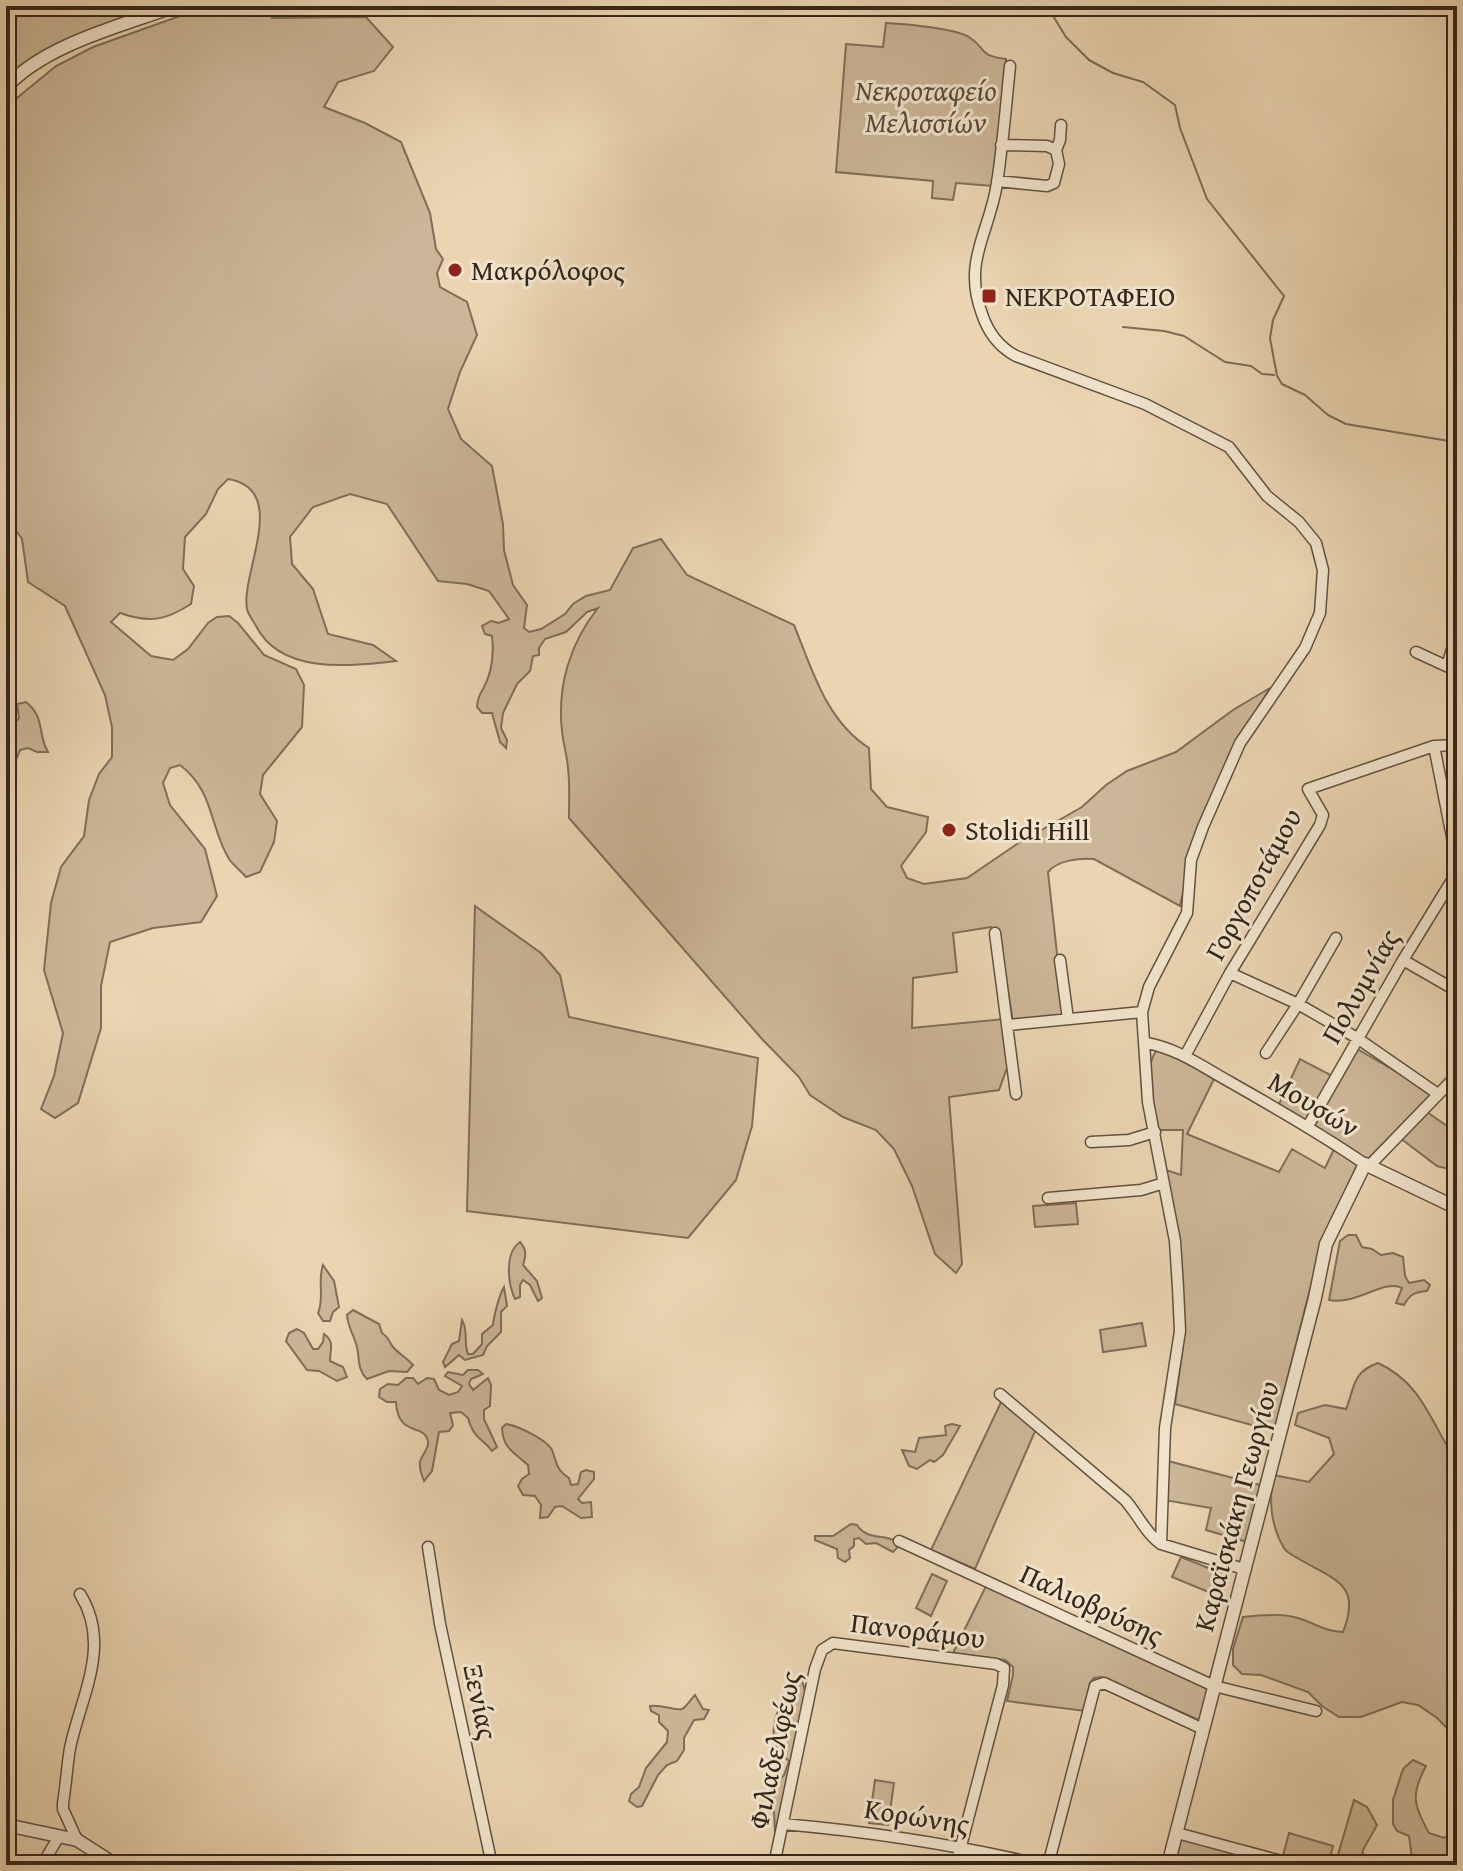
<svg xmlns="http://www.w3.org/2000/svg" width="1463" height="1871" viewBox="0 0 1463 1871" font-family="'Gentium Book Plus',serif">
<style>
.green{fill:#cbb697;stroke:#7f6e58;stroke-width:2}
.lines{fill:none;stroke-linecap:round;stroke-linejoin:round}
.stream{stroke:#7c6b56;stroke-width:2}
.minor-casing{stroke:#615240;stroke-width:13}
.tertiary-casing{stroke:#615240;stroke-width:15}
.minor{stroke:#f1e3cc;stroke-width:10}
.tertiary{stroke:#f1e3cc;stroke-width:12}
.poi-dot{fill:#8f2418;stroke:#f1e3cc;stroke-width:3}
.labels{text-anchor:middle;stroke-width:6;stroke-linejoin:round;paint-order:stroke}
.park-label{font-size:28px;font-style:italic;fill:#594a39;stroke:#f1e3cc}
.poi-label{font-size:28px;fill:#33261a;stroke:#f1e3cc;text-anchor:start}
.street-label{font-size:28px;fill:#33261a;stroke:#f1e3cc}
</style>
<rect width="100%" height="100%" fill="#ead4b1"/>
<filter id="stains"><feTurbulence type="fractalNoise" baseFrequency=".0025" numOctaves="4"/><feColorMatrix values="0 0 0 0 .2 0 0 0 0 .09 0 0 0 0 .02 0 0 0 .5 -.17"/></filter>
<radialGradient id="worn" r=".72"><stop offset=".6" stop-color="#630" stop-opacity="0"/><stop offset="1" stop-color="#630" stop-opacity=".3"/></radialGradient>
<path class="green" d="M6,6H169L130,20L6,83Z
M208,6H265L272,18L366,17L393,47L374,71L338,82L324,107L365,123L401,142L430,213L436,249L443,259L437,273L440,287L467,302L477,335L460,372L448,409L461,439L492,466L503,524L504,550L513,585L527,605L524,628L529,632L541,629L565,614L573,604L586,596L610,590L633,548L661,539L687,575L794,625C812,669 826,721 869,748L871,789L887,807L928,817L926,832L901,866L907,878L924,884L967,878L1017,844L1082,807L1106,785L1127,771L1176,752L1233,710L1270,688L1229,756L1196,832L1180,906L1094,859C1079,858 1058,860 1048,872L1064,1017L1013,1022L998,932L991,927L953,933L957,972L913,978L912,1028L1004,1019L1008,1065L999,1090L949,1097L962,1264L956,1273L935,1254L912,1186L894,1149L876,1130L843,1117L810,1095L799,1077L762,1039L569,818C569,802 570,785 568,768C567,755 563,743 562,731C557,686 570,643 598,608L587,612L566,632L545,639L539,648V655L533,656L530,671L517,684L503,713L501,728L507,740L506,748L500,742L492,713H482L477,707C478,698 479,696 483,689C492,673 494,654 492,636L485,634L482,626L491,621L499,623L509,619L489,591L467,584L438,581L387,504L350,494L313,507L290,537L292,564L313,589L328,634L373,645L396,661C350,666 281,675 256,626C253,621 248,614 247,609C240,574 291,489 228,479L218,489L206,514L185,537L183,569L194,586L191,604C165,621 149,623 120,613L111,622L151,656L173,660L188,649L208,623L217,617L229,616L238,623L264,655L296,669L304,685L302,727L263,775L260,794L277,821L274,842L260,872L246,877C241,871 233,865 229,859C209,826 215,792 180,765L170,768L163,783L170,805L205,849L217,896L201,922L153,928L110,942L101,986V1028L78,1103L55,1118L41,1109L54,1076L63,1033L44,970L51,903L61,867L84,836L89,800L99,774L112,757V727L105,695L65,606L28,582L22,539L6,517V107L56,66L93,47Z
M886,23C904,24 954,28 969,37C988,49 976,55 1006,59L993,186L956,183L953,200L932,198L933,181L836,172L846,44L883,47Z
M26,702C46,718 37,734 48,752H37L28,748L20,750L16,760L6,768L10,737L6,730V717L16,722L19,718L17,704Z
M475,906L541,953L560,975L569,1017L758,1058L752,1126L736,1180L688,1238L467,1211Z
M1352,1046L1433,1093L1367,1160L1279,1104L1300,1059L1336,1078Z
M1166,1050L1215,1077L1187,1134L1279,1172L1292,1149L1325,1168L1335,1147L1358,1163L1322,1242L1274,1431L1175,1404L1183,1345L1177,1240L1166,1170L1181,1175L1183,1130H1157C1154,1107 1142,1072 1156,1051Z
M1427,1112L1457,1133V1171L1437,1166L1400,1138Z
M1076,1203L1078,1224L1035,1227L1033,1206Z
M1348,1235H1356L1362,1247L1372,1249L1381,1255L1393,1253L1403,1257L1405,1276L1409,1283L1424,1280L1430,1285L1427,1291C1415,1292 1410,1294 1404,1305L1396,1303L1402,1288C1382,1279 1359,1305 1329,1300L1340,1241Z
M520,1242C527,1250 526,1256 523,1265L537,1281L542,1298L538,1301L530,1285L523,1280L520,1285V1297L515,1299C508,1284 504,1253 520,1242Z
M323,1265L334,1281L339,1307L333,1312L330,1321H323L318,1313C325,1297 317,1282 323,1265Z
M504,1287L507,1306L501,1312V1332L487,1346L483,1355L465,1360L459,1355L445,1367L443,1362L452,1344L459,1341L462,1320C469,1332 463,1341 468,1354H473L482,1344V1334L493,1325C494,1316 499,1295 504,1287Z
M353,1310L379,1324L382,1333C390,1338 388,1341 393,1347C398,1353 407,1358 413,1365L407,1372L389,1371L367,1379C357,1369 360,1360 357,1347C354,1335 348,1328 347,1315Z
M1142,1323L1146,1346L1103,1352L1100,1330Z
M297,1329L304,1333L313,1349H318L323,1342L324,1334C335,1342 330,1349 330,1361L343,1367L347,1377L337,1381L319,1371L307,1370L286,1341L289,1333Z
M1378,1363C1420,1382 1430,1419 1453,1456L1457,1457V1738L1437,1718L1418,1705L1402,1702L1361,1717H1339L1322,1706L1308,1692L1261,1675L1242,1674L1233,1665V1649L1243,1617C1259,1615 1278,1613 1294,1617C1312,1621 1324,1632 1343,1632C1362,1584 1335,1580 1299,1559C1294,1556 1287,1553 1284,1548C1270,1525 1269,1500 1273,1475L1309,1482L1334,1454L1329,1438L1295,1425L1298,1413L1325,1405L1346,1409C1355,1387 1352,1372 1378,1363Z
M468,1370H478L483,1374L471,1379L469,1384L473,1390L488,1378L491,1385L490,1406L484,1410V1419L497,1447L492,1451C480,1435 475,1441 468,1418L461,1412L450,1413L453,1425L449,1431L439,1432L432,1471L424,1481C422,1476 419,1468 420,1462C422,1453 431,1448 427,1438C421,1424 398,1436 396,1402H387L379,1397L380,1389L388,1384L398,1385L406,1378H413L418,1384L427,1378L434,1379L439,1390L449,1395L458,1392L462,1386L445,1376L448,1372L463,1375Z
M1003,1398L1036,1429L975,1569L931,1550Z
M506,1424C518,1426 546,1439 552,1450C557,1463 556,1470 569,1478L571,1485L578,1484L581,1472L586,1470L594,1472V1479L578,1499L582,1503L591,1502L592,1517L581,1518L562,1506L555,1507L548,1517L540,1518L541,1505L535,1496L523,1495L518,1486L522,1479L529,1474L528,1465C514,1452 503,1449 502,1428Z
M952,1424L960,1426L943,1455L934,1462L930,1460L917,1469L909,1466L902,1450L915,1452L919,1438L946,1435L945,1426Z
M1168,1461L1260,1485L1247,1542L1206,1530L1211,1508L1164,1500Z
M851,1524L857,1525C867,1540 881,1534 896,1541L897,1548L893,1552L876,1543L866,1544L859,1538L854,1539V1546L849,1550L850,1558L845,1562L838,1558L837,1549L815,1540V1536H833Z
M1181,1557L1226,1575L1218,1596L1172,1577Z
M932,1574L947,1581L931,1616L916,1608Z
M986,1586L1210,1688L1201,1721L1101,1677L1094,1678L1090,1683L1085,1711L1007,1701L1013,1675V1667L1005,1660L953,1653Z
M801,1677L806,1694L775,1833L773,1789L784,1775L789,1761C758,1737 780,1699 801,1677Z
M695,1695L703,1709L709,1710L704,1719L694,1720L684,1738V1750L677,1761L667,1765L658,1775L642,1806L637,1807L629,1801L631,1794L639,1787L646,1768L667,1742L668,1731L659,1722V1715L651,1711L650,1706C660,1704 677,1711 682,1709C686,1707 691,1699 695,1695Z
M1413,1760L1426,1766C1410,1795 1414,1806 1429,1833L1444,1838L1457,1828V1865H1413L1409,1836L1397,1831L1393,1824V1800L1403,1769Z
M875,1780L894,1783L888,1825L869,1823Z
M1354,1800L1367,1807L1377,1825L1363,1850L1362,1865H1335Z
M1289,1833L1333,1846L1328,1865H1174L1181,1838L1281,1863Z"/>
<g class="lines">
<path class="stream" d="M1047,6L1066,37L1089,60L1113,73L1143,82L1175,105L1180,128L1207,199L1284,296L1273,320L1270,338L1277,376L1282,384L1305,395L1328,415L1346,424L1449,441L1457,446
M1123,327L1164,331L1184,336L1225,362L1251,366L1262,374L1274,375"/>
<defs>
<path id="minor" d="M1010,66C1006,105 1003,144 997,183C990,232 962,261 982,314C988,332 999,347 1016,356L1145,404L1229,447L1267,496L1299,522L1316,543L1323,570L1320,613L1305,648L1240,743L1203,827L1191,860L1187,913L1149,987L1142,1012L1148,1102L1175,1241L1178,1288L1180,1331L1165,1428L1161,1544
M1056,150L1060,140L1061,125
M997,181L1047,186L1054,183L1059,164L1056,150L1047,146L1001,145
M1416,652L1457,671
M1447,666L1457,632
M1434,746L1457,862
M995,933L1016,1094
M1060,960L1068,1019
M1403,960L1457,991
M1230,973L1298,1004L1357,1038L1438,1094
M1009,1025L1142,1012
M1146,1043C1177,1048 1203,1067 1230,1082C1276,1108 1321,1134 1365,1164
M1266,1053L1298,1004L1336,938
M1185,1056L1230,973L1320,825L1323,815L1308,789L1434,746L1457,745
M1308,1126L1403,960L1457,872
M1091,1142L1129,1140L1155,1132
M1369,1166L1457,1075
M1048,1198L1141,1190L1164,1183
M1000,1394L1125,1500C1137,1513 1146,1534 1161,1544L1244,1569
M899,1541L1214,1686L1316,1711
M428,1547L440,1624L492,1865
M783,1824C874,1832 953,1844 1042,1865
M1177,1833L1281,1861
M77,1840L63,1809V1803C66,1785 67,1766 70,1748C81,1696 112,1645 80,1594
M42,1865L58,1838
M774,1865L815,1669L822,1650L833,1643L996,1664L1004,1668L1003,1685L956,1865
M1048,1865L1095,1686L1104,1683L1203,1729"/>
<path id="tertiary" d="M6,87C46,44 121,26 175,6
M6,1825L77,1840L116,1865
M1168,1865L1315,1298L1326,1244L1365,1164L1457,1208"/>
</defs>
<use href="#minor" class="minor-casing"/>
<use href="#tertiary" class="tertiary-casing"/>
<use href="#minor" class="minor"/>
<use href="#tertiary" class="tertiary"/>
</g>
<g class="poi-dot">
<circle cx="455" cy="270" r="8"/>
<rect x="981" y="288" width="16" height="16" rx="4"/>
<circle cx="949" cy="830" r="8"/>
</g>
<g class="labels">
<g class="park-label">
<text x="926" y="100">Νεκροταφείο<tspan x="926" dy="32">Μελισσίών</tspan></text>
</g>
<g class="poi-label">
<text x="471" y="280">Μακρόλοφος</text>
<text x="1005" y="306">ΝΕΚΡΟΤΑΦΕΙΟ</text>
<text x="965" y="840">Stolidi Hill</text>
</g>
<g class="street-label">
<text transform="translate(1253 884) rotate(-61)" y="10">Γοργοποτάμου</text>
<text transform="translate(1360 986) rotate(-60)" y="10">Πολυμνίας</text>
<text transform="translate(1314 1104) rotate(31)" y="10">Μουσών</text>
<text transform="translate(1236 1506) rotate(-75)" y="10">Καραϊσκάκη Γεωργίου</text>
<text transform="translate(1092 1604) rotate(25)" y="10">Παλιοβρύσης</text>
<text transform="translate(918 1630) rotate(7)" y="10">Πανοράμου</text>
<text transform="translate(481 1702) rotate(78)" y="10">Ξενίας</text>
<text transform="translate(774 1750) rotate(-78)" y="10">Φιλαδελφέως</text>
<text transform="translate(917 1816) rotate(9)" y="10">Κορώνης</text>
</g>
</g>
<rect width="1463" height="1871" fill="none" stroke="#ead4b1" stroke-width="32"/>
<rect x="8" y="8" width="1447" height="1855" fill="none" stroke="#33261a" stroke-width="4"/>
<rect x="16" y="16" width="1431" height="1839" fill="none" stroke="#33261a" stroke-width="2"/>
<rect width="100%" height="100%" filter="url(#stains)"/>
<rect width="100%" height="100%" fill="url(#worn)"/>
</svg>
